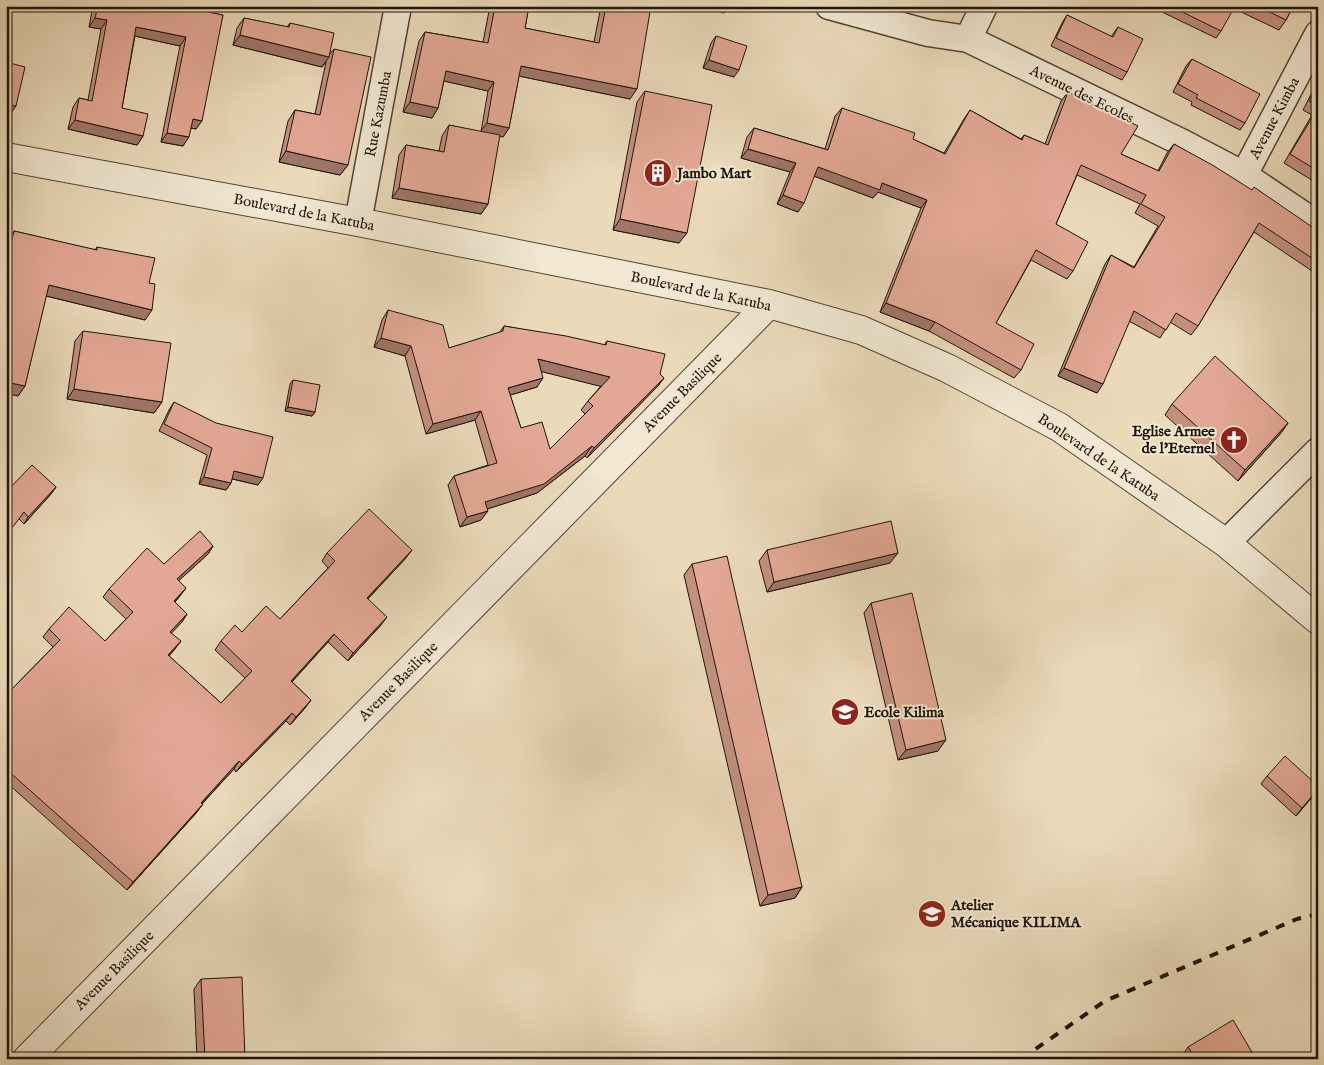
<svg xmlns="http://www.w3.org/2000/svg" width="1324" height="1065" viewBox="0 0 1324 1065" font-family="'IM FELL English',serif">
<style>
.lines{fill:none;stroke-linecap:round;stroke-linejoin:round}
.minor-casing{stroke:#514636;stroke-width:29}
.tertiary-casing{stroke:#514636;stroke-width:30}
.minor{stroke:#f1e7d2;stroke-width:26}
.tertiary{stroke:#f1e7d2;stroke-width:28}
.rail{stroke:#1e140a;stroke-width:4;stroke-dasharray:9 9;stroke-linecap:butt}
.wall{fill:#c39080;stroke:#1e140a;fill-rule:evenodd}
.shaded-wall{fill:#9f7668;stroke:#1e140a}
.building{fill:#e3a895;stroke:#1e140a;fill-rule:evenodd}
.labels{text-anchor:middle;stroke-width:4;stroke-linejoin:round;paint-order:stroke}
.street-label{font-size:15px;fill:#1e140a;stroke:#f1e7d2}
.poi-label{font-size:15px;font-weight:bold;fill:#1e140a;stroke:#f1e7d2;text-anchor:start}
</style>
<rect width="100%" height="100%" fill="#eadaba"/>
<filter id="stains"><feTurbulence type="fractalNoise" baseFrequency=".004" numOctaves="4"/><feColorMatrix values="0 0 0 0 .2 0 0 0 0 .09 0 0 0 0 .02 0 0 0 .5 -.17"/></filter>
<radialGradient id="worn" r=".72"><stop offset=".6" stop-color="#630" stop-opacity="0"/><stop offset="1" stop-color="#630" stop-opacity=".3"/></radialGradient>
<g class="lines">
<defs>
<path id="minor" d="M829,6L928,33L968,39L1183,143L1244,175L1318,225
M968,39L984,6
M1244,175L1318,34
M358,222L398,6
M1226,543L1318,451"/>
<path id="tertiary" d="M6,157L358,222L769,304L861,330L947,368L1059,427L1226,543L1318,620
M27,1059L769,304"/>
</defs>
<use href="#minor" class="minor-casing"/>
<use href="#tertiary" class="tertiary-casing"/>
<use href="#minor" class="minor"/>
<use href="#tertiary" class="tertiary"/>
<path class="rail" d="M1021,1059L1105,1001L1297,919L1318,914"/>
</g>
<path class="wall" d="M93,6H182V7L223,15L196,129L191,128L183,146L161,142L180,46L135,36L122,108L143,136L137,145L68,129L73,107L79,98L88,100L101,29L89,27Z
M490,6H529L525,28L594,42L601,6H651L630,99L519,76L509,128L503,137L499,136L488,204L481,214L392,198L399,155L406,145L439,151L442,136L449,125L481,132L488,91L444,81L438,108L432,118L403,112L419,41L425,32L483,42Z
M1158,6H1230L1221,31L1216,38L1160,11L1162,8Z
M1239,6H1293L1286,20L1279,30L1237,10Z
M1067,15L1111,37L1118,27L1127,72L1122,80L1051,46L1062,23Z
M244,18L287,27L290,23L329,55L334,49L348,165L340,175L279,162L288,121L295,110L315,114L326,62L322,67L233,45L237,28Z
M716,36L734,77L703,68L711,43Z
M1192,59L1245,123L1240,130L1191,105L1192,102L1173,92L1186,66Z
M1318,81V184L1284,163L1312,115L1303,110Z
M645,91L679,243L613,230L637,102Z
M1068,92L1121,154L1158,171L1167,153L1174,144L1318,231V275L1254,232L1198,326L1191,335L1170,322L1160,338L1129,321L1097,393L1058,376L1105,264L1111,255L1134,267L1158,226L1135,213L1140,204L1077,175L1056,224L1073,271L1067,279L1031,260L996,323L1021,370L1014,378L929,331L880,312L921,208L878,192L873,198L814,176L798,212L777,204L790,172L741,158L747,137L754,128L825,149L835,116L842,108L944,153L964,119L970,110L1021,139L1024,135L1045,144L1061,101Z
M14,231L95,250L97,247L149,283L145,320L46,296L25,386L18,396L6,393V245L7,240Z
M388,310L449,348L499,333L504,326L604,345L607,341L660,374L664,378L657,387L587,458L585,456L537,493L487,509L481,520L460,527L448,485L454,476L488,465L475,420L426,434L405,356L374,347L382,320ZM541,371L601,386L588,401L581,410L585,414L550,449L521,428L510,395L537,387Z
M83,331L162,402L154,413L67,399L75,341Z
M293,380L315,412L312,416L285,411L290,384Z
M174,402L258,485L232,479L231,483L226,490L199,484L207,455L159,431L169,410Z
M1172,404L1288,423L1281,433L1238,481L1165,415Z
M56,487L51,494L24,524L19,519L6,492Z
M213,546L208,554L178,581L180,596L175,602L187,614L182,622L171,633L175,649L169,656L221,703L245,678L215,650L221,641L242,632L280,619L328,568L322,561L327,553L406,558L368,599L381,625L348,661L328,642L292,682L311,700L305,708L290,725L286,721L236,772L234,769L202,804L197,812L127,890L6,782V684L12,689L53,647L43,637L49,629L105,641L126,619L103,597L109,589L164,564Z
M767,550L890,563L767,592L759,561Z
M692,564L802,887L795,898L760,906L684,575Z
M871,603L938,751L898,760L864,613Z
M1267,776L1314,795L1296,816L1261,784Z
M201,979L245,1059H197L194,989Z
M1188,1047L1256,1059H1187L1184,1053Z"/>
<path class="shaded-wall" d="M695,6H729L724,13Z
M95,18L107,20L101,29L89,27Z
M136,27L186,37L180,46L130,35Z
M240,35L329,57L322,67L233,45Z
M709,60L739,70L734,77L703,68Z
M521,66L637,89L630,99L514,75Z
M446,71L494,82L488,91L440,80Z
M410,102L438,108L432,118L403,112Z
M6,104L16,106L9,116L6,115Z
M193,119L202,121L196,129L186,127Z
M75,120L143,136L137,145L68,129Z
M487,123L509,128L503,137L480,132Z
M167,133L189,137L183,146L161,142Z
M748,149L796,163L790,172L741,158Z
M286,151L348,165L340,175L279,162Z
M818,167L882,183L927,200L921,208L878,192L873,198L811,175Z
M399,188L488,204L481,214L392,198Z
M783,195L804,203L798,212L777,204Z
M620,219L687,233L679,243L613,230Z
M49,285L152,310L145,320L42,295Z
M886,303L935,322L929,331L880,312Z
M381,338L411,346L405,356L374,347Z
M538,359L610,377L603,387L531,369Z
M1064,368L1103,384L1097,393L1058,376Z
M543,378L537,387L501,398L508,388Z
M664,378L657,387L587,458L594,448Z
M6,382L25,386L18,396L6,393Z
M74,389L162,402L154,413L67,399Z
M288,407L315,412L312,416L285,411Z
M481,411L475,420L426,434L433,424Z
M1288,423L1281,433L1238,481L1245,470Z
M592,446L585,456L537,493L478,512L485,502Z
M234,471L263,478L258,485L229,478Z
M204,477L231,483L226,490L199,484Z
M56,487L51,494L24,524L28,517Z
M488,511L481,520L460,527L467,517Z
M213,546L208,554L171,588L177,579Z
M412,550L406,558L361,606L367,598Z
M898,553L890,563L767,592L774,582Z
M186,588L180,596L168,609L174,601Z
M187,614L182,622L165,640L170,632Z
M387,617L381,625L348,661L353,653Z
M334,634L328,642L285,689L291,681Z
M181,641L175,649L162,663L168,655Z
M311,700L305,708L290,725L296,717Z
M292,713L286,721L236,772L242,764Z
M946,740L938,751L898,760L906,750Z
M239,761L234,769L195,811L201,803Z
M1318,789L1314,795L1296,816L1302,808Z
M203,804L197,812L127,890L133,882Z
M802,887L795,898L760,906L768,895Z"/>
<path class="building" d="M98,6H182V7L223,15L202,121L193,119L189,137L167,133L186,37L136,27L122,108L148,114L143,136L75,120L79,98L92,101L107,20L95,18Z
M495,6H529L525,28L599,43L606,6H651L637,89L521,66L509,128L487,123L494,82L446,71L438,108L410,102L425,32L488,43Z
M1170,6H1230L1234,8L1221,31Z
M1257,6H1293L1286,20Z
M1067,15L1113,37L1118,27L1143,39L1127,72L1056,38Z
M244,18L289,27L290,23L334,33L329,57L240,35Z
M716,36L747,46L739,70L709,60Z
M334,49L371,57L348,165L286,151L295,110L320,115Z
M1192,59L1260,94L1245,123L1196,98L1198,95L1178,84Z
M6,62L25,67L16,106L6,104Z
M1318,85V105L1309,101Z
M645,91L712,105L687,233L620,219Z
M1068,92L1138,126L1121,154L1159,171L1174,144L1214,166L1252,190L1254,187L1318,231V262L1259,223L1198,326L1176,313L1166,330L1134,311L1103,384L1064,368L1111,255L1134,268L1165,217L1141,204L1146,195L1081,165L1056,224L1088,242L1073,271L1036,250L996,323L1034,344L1021,370L935,322L886,303L927,200L882,183L880,190L818,167L804,203L783,195L796,163L748,149L754,128L828,150L842,108L915,133L913,139L945,154L970,110L1022,140L1024,135L1048,145Z
M1318,108V171L1290,154Z
M449,125L500,135L488,204L399,188L406,145L444,152Z
M14,231L97,250V247L155,258L149,283L155,284L152,310L49,285L25,386L6,382V265Z
M388,310L443,325L449,348L503,331L504,326L566,336L606,345L607,341L665,354L660,374L664,378L594,448L592,446L544,484L485,502L488,511L467,517L454,476L497,463L481,411L433,424L411,346L381,338ZM538,359L610,377L588,401L593,406L550,449L542,422L521,428L508,388L543,378Z
M83,331L171,343L162,402L74,389Z
M1215,356L1288,423L1245,470L1172,404Z
M293,380L320,385L315,412L288,407Z
M174,402L216,423L273,437L263,478L234,471L231,483L204,477L212,448L164,424Z
M32,465L56,487L28,517L24,512L6,536V492Z
M369,509L412,550L367,598L387,617L353,653L334,634L291,681L311,700L296,717L292,713L242,764L239,761L201,803L203,804L133,882L6,769V684L12,689L60,640L49,629L69,607L105,641L133,612L109,589L147,548L164,564L200,531L213,546L177,579L186,588L174,601L187,614L170,632L181,641L168,655L221,703L252,671L221,641L235,625L242,632L266,606L280,619L335,561L327,553Z
M891,521L898,553L774,582L767,550Z
M727,556L802,887L768,895L692,564Z
M912,593L946,740L906,750L871,603Z
M1285,756L1318,786V789L1302,808L1267,776Z
M242,977L245,1059H205L201,979Z
M1233,1020L1256,1059H1196L1188,1047Z"/>
<defs>
<symbol id="building-disc" viewBox="-11 -11 22 22"><circle r="9.5" fill="#8f2418" stroke="#f1e7d2"/><path d="M-4-6H4V6H1V3H-1V6H-4ZM-2.5-4.3h1.7v1.8h-1.7ZM.8-4.3h1.7v1.8H.8ZM-2.5-1h1.7V.8h-1.7ZM.8-1h1.7V.8H.8Z" fill="#fff"/></symbol>
<symbol id="church-disc" viewBox="-11 -11 22 22"><circle r="9.5" fill="#8f2418" stroke="#f1e7d2"/><path d="M-1.2-6h2.4v3.5h3.3v2.4h-3.3V6h-2.4V-.1h-3.3v-2.4h3.3Z" fill="#fff"/></symbol>
<symbol id="school-disc" viewBox="-11 -11 22 22"><circle r="9.5" fill="#8f2418" stroke="#f1e7d2"/><path d="M0-5L7-2L0 1L-7-2ZM-4 1L0 2.5L4 1V4Q0 6-4 4Z" fill="#fff"/></symbol>
</defs>
<g fill-rule="evenodd">
<use href="#building-disc" x="642" y="157" width="32" height="32"/>
<use href="#church-disc" x="1218" y="424" width="32" height="32"/>
<use href="#school-disc" x="829" y="696" width="32" height="32"/>
<use href="#school-disc" x="916" y="898" width="32" height="32"/>
</g>
<g class="labels">
<g class="street-label">
<text transform="translate(1082 94) rotate(26)" y="5">Avenue des Ecoles</text>
<text transform="translate(378 114) rotate(-79)" y="5">Rue Kazumba</text>
<text transform="translate(1274 118) rotate(-62)" y="5">Avenue Kimba</text>
<text transform="translate(304 212) rotate(11)" y="5">Boulevard de la Katuba</text>
<text transform="translate(701 291) rotate(12)" y="5">Boulevard de la Katuba</text>
<text transform="translate(682 392) rotate(-45)" y="5">Avenue Basilique</text>
<text transform="translate(1099 457) rotate(34)" y="5">Boulevard de la Katuba</text>
<text transform="translate(398 681) rotate(-45)" y="5">Avenue Basilique</text>
<text transform="translate(114 970) rotate(-45)" y="5">Avenue Basilique</text>
</g>
<g class="poi-label">
<text x="677" y="178">Jambo Mart</text>
<text x="1215" y="436" text-anchor="end">Eglise Armee<tspan x="1215" dy="17">de l'Eternel</tspan></text>
<text x="864" y="717">Ecole Kilima</text>
<text x="951" y="910">Atelier<tspan x="951" dy="17">Mécanique KILIMA</tspan></text>
</g>
</g>
<rect width="1324" height="1065" fill="none" stroke="#eadaba" stroke-width="25"/>
<rect x="8" y="8" width="1309" height="1050" fill="none" stroke="#1e140a" stroke-width="2.5"/>
<rect x="12" y="12" width="1299" height="1040" fill="none" stroke="#1e140a"/>
<rect width="100%" height="100%" filter="url(#stains)"/>
<rect width="100%" height="100%" fill="url(#worn)"/>
</svg>
